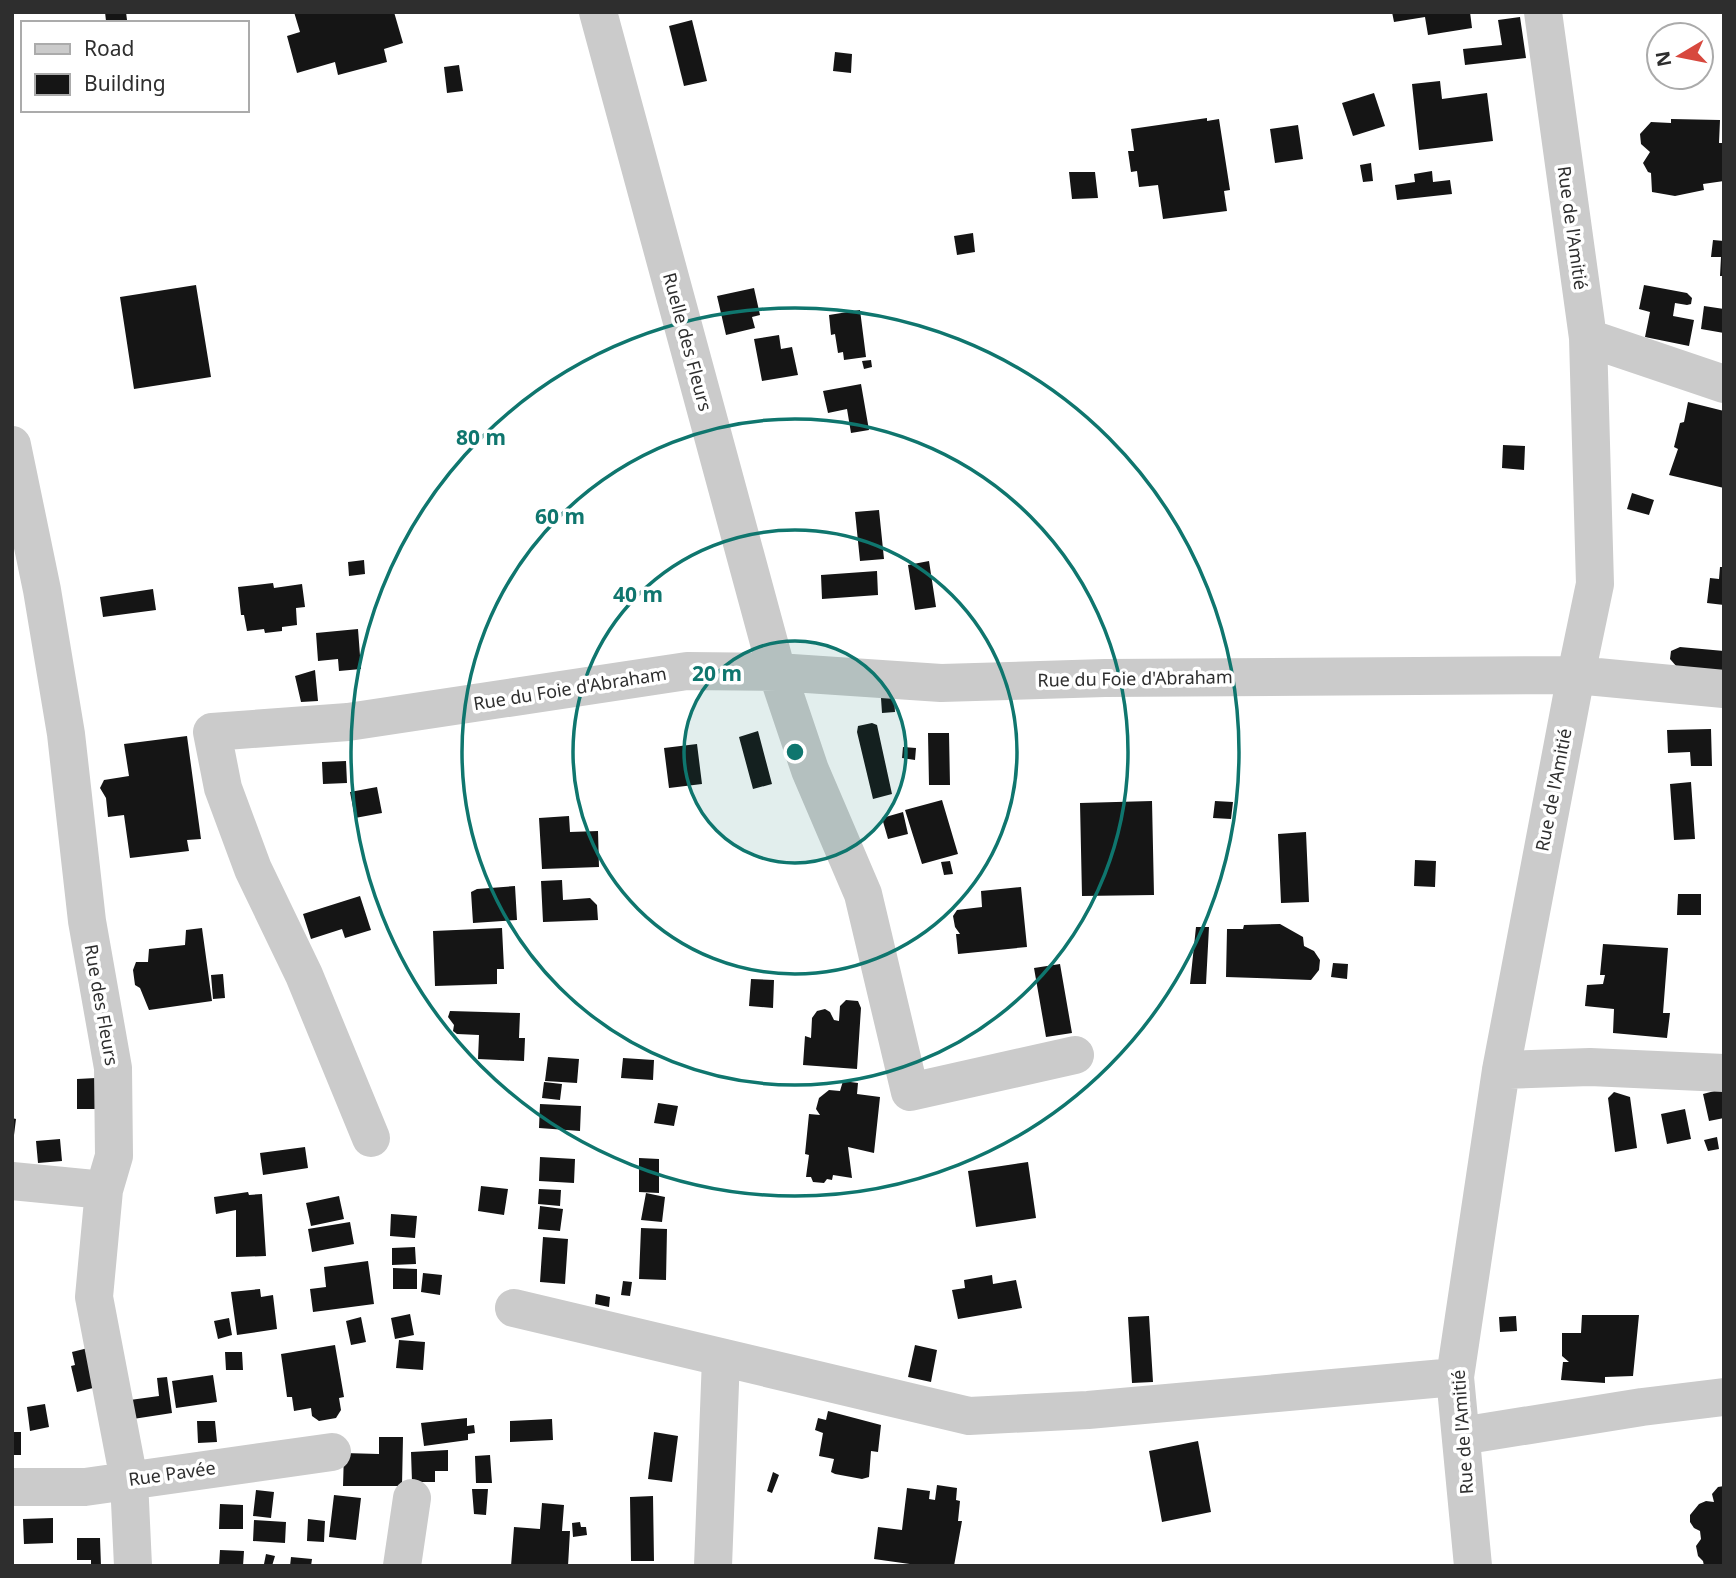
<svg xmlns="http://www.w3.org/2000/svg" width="1736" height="1578" viewBox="0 0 1736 1578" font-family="'Noto Sans',sans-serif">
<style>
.building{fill:#151515}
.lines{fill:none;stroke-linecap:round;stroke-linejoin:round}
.minor{stroke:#cbcbcb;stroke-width:38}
.ring{fill:none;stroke:#0f766e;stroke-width:3.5}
.labels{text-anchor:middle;stroke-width:7;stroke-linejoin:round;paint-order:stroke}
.street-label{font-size:18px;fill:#2e2e2e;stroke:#fff}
.centre{fill:#0f766e;stroke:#fff;stroke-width:3.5}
.ring-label{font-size:21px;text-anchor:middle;font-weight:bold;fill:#0f766e;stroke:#fff;stroke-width:7;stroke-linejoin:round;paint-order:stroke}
</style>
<rect width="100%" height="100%" fill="#fff"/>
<path class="building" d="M105,12H126L127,20L106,21Z
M294,12H394L403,43L384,49L387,62L338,75L335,62L297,73L287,36L300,32Z
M1392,12H1470L1472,28L1428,35L1425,17L1394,22Z
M1520,17L1526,58L1465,65L1463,49L1502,45L1498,20Z
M692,20L707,81L684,86L669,26Z
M835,52L852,54L851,73L833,71Z
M459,65L463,91L447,93L444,67Z
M1440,81L1442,99L1487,93L1493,141L1419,150L1412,84Z
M1374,93L1385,126L1353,136L1342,103Z
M1207,118V121L1219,119L1230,190L1224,191L1227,211L1163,219L1158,185L1139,187L1137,171L1131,172L1128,151H1134L1131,129Z
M1671,119L1720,120L1719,143H1724V181L1703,184L1704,190L1675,196L1652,192L1651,173L1648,172L1643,163L1650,152L1641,144L1640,134L1651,122L1671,123Z
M1298,125L1303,159L1275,163L1270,129Z
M1371,163L1373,181L1363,182L1360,165Z
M1432,171L1433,182L1450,180L1452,194L1397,200L1395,185L1415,182L1414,174Z
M1069,172H1095L1098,198L1072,199Z
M973,233L975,252L957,255L954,236Z
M1713,240L1724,241V276H1720L1721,257H1711Z
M196,285L211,377L134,389L120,297Z
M1644,285L1687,293L1692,298L1691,304L1687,305L1675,303L1673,316L1694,320L1689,346L1645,337L1650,312L1639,309Z
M754,288L760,315L752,317L755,328L726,335L717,296Z
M1704,306L1724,309V333L1701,329Z
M860,310L866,357L844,360L843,352L838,353L835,334L831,335L829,315Z
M779,335L781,349L792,347L798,375L762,381L754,339Z
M871,360L872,367L864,369L862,361Z
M861,384L869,430L851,433L847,409L828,413L823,391Z
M1688,402L1724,411V488L1669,475L1678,449L1674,447L1680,423L1684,422Z
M1503,445L1525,446L1524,470L1502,468Z
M1632,493L1654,500L1649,515L1627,509Z
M879,510L884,559L860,561L855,512Z
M364,560L365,574L349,576L348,562Z
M929,561L936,607L915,610L908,565Z
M1720,567H1724V605L1707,603L1710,578L1719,579Z
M877,571L878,595L822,599L821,575Z
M273,583L274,588L302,584L305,607L296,608L297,625L282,627V631L265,633L264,629L247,631L244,615H241L238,587Z
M153,589L156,610L103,617L100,597Z
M358,629L361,669L339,671L338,659L318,661L316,633Z
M1680,647L1724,651V671L1677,667L1670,659L1671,651Z
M315,670L318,701L301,702L295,676Z
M894,697L895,712L882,713L881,698Z
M872,723L877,725L892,794L873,799L857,732L858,726Z
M1711,729L1712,766H1691L1690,752L1668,753L1667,730Z
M758,731L772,784L753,789L739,737Z
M928,733H949L950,785H929Z
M187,736L201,839L187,840L189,851L130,858L124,815L108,817L106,798L100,788L104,780L129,776L124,744Z
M697,744L702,784L669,788L664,748Z
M903,747L916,748L915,760L902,758Z
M346,761L347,783L323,784L322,762Z
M1691,782L1695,839L1674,840L1670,784Z
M377,787L382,813L355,818L350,792Z
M942,800L958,854L922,864L905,810Z
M1152,801L1154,895L1082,896L1080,803Z
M1215,801L1233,802L1231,819L1213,818Z
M903,812L908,834L888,839L882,818Z
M569,816L570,832L598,831L599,867L542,869L539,818Z
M1306,832L1309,902L1281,903L1278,834Z
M1415,860L1436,861L1435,887L1414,886Z
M950,861L953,874L944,875L941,862Z
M562,880L563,900L590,898L597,905L598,920L543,922L541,881Z
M515,886L517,920L473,923L471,892L477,889Z
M1021,887L1027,947L958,954L956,934H960L955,927L953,916L957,910L982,907L981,891Z
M1678,894H1701V915H1677Z
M360,896L371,930L345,938L342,929L311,939L303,914Z
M1280,924L1303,937L1304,946L1314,951L1320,960L1319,970L1311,980L1226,977L1227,929H1243L1244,925Z
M1196,927H1209L1206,984H1190Z
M202,928L212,1001L149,1010L140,988L135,985L133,970L136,962H148L149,949L185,945L186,930Z
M502,928L504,969H497V984L435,986L433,931Z
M1603,944L1668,948L1663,1013H1670L1667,1038L1613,1033L1614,1009L1585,1006L1587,985L1603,984L1605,975H1600Z
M1333,963L1348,964L1347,979L1331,977Z
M1060,964L1072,1033L1046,1037L1034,968Z
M223,974L225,998L213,999L211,975Z
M751,979L774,980L773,1008L749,1006Z
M846,1000L858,1001L861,1008L857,1069L803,1065L805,1036L811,1038L812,1018L817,1011L825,1009L830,1012L834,1020L839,1021L840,1006Z
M450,1011L520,1013L519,1038H525L524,1061L478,1059L479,1035L457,1034L453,1031L454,1025L448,1017Z
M548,1057L579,1059L577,1083L545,1081Z
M623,1058L654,1060L653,1080L621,1078Z
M96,1078L97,1109H77V1079Z
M843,1081L858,1083L857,1094L880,1097L874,1153L848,1147L852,1178L833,1175L832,1180L827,1179L824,1183L813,1182L811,1177H806L809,1155L805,1154L809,1114L820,1115L816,1109L819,1098L829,1090L840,1091Z
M544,1082L562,1084L560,1100L542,1098Z
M1722,1089L1724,1118L1709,1121L1703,1094Z
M1614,1092L1630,1097L1637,1148L1615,1152L1608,1098Z
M658,1103L678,1106L674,1126L654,1123Z
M540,1104L581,1106L580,1131L539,1128Z
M1685,1109L1691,1139L1667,1144L1661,1114Z
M12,1118L16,1119L14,1135H12Z
M1717,1137L1719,1149L1708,1151L1704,1140Z
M60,1139L62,1161L38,1163L36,1141Z
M305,1147L308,1168L263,1175L260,1153Z
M540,1157L575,1159L574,1183L539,1181Z
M639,1158L659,1159V1193L639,1192Z
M1028,1162L1036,1218L976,1227L968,1171Z
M481,1186L508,1189L504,1215L478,1211Z
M539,1189L561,1190L560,1206L538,1204Z
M248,1192L249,1195L262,1194L266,1256L236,1257V1210L216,1214L214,1197Z
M646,1193L665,1197L662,1222L641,1220Z
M339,1196L344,1219L311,1226L306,1203Z
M540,1206L563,1209L560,1231L538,1229Z
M391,1214L417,1216L415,1238L390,1236Z
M350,1222L354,1244L312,1252L308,1229Z
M641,1228L667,1229L666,1280L639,1279Z
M543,1237L568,1239L565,1284L540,1282Z
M415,1247L416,1264L392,1265V1248Z
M368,1261L374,1304L313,1312L310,1289L326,1287L324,1267Z
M393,1268L417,1269V1289H393Z
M423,1273L442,1275L440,1295L421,1292Z
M992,1275L993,1284L1016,1280L1022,1308L958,1319L952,1290L965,1288L964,1280Z
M623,1281L632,1282L630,1296L621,1295Z
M260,1289L261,1297L273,1295L277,1329L237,1335L231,1292Z
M596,1294L610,1297L609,1307L595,1304Z
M410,1314L414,1335L395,1339L391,1318Z
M1582,1315H1639L1633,1376L1605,1377V1383L1561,1380L1563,1362H1569L1562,1356V1333H1581Z
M1149,1316L1153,1382L1132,1383L1128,1317Z
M1516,1316L1517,1331L1500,1332L1499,1317Z
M361,1317L366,1342L351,1345L346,1321Z
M229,1318L232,1335L218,1339L214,1321Z
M399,1340L425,1342L423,1370L396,1368Z
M335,1345L344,1397L339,1398L341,1410L336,1418L319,1421L312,1416L311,1408L294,1411L292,1397H287L281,1354Z
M915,1345L937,1350L931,1382L908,1377Z
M88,1348L97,1387L77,1392L71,1366L75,1365L72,1352Z
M225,1352H242L243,1370H226Z
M213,1375L217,1402L176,1408L172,1381Z
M167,1377L172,1413L133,1419L130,1400L159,1396L157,1378Z
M45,1404L49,1427L30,1431L27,1407Z
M828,1411L881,1425L878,1452L871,1451L869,1477L862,1479L835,1474L831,1472L834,1459L819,1456L823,1433L815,1430L818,1418L826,1420Z
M467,1418V1426L474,1425L475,1433L468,1434V1440L424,1446L421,1423Z
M552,1419L553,1440L510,1442V1421Z
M197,1421H215L217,1442L198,1443Z
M12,1432H21V1455H12Z
M654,1432L678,1436L672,1482L648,1479Z
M379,1437H403L402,1486H343L344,1453L379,1454Z
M1198,1441L1211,1512L1162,1522L1149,1451Z
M448,1450V1471H435V1482H412L411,1452Z
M490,1455L492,1483H476L475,1456Z
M773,1472L779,1475L772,1493L767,1491Z
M937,1485L957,1488L956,1500L960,1501L958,1521H962L954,1566H924L874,1559L878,1527L902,1530L907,1488L930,1491L929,1499L935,1500Z
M1724,1486V1566H1704L1703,1561L1698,1556L1696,1546L1701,1539L1700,1531L1694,1528L1690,1522V1515L1699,1504L1706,1501L1714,1502L1712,1494L1718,1487Z
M472,1489H488L486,1515L474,1514Z
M256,1490L274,1492L271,1518L253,1516Z
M334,1495L361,1498L356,1540L329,1537Z
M653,1496L654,1561H631L630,1497Z
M542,1503L564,1505L562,1531H570L568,1566H511L514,1527L540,1529Z
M220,1504L243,1505V1529H219Z
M53,1518V1543L24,1544L23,1519Z
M308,1519L325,1521L324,1542L307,1541Z
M254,1520L286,1522L285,1543L253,1541Z
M580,1522L581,1527H586L587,1535L573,1537L572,1523Z
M77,1538H100L101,1566H91V1560H77Z
M220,1550L244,1551L243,1566H219Z
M266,1554L275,1556L272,1566L264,1564Z
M291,1557L312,1559L311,1566H290Z"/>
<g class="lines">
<path class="minor" d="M598,12L777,672L810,770L863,894L910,1092L1075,1055
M1588,338L1724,384
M12,445L42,590L66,734L87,921L113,1068L114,1156L104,1190L94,1297L129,1480L133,1566
M1501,1070L1590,1067L1724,1073
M371,1138L304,975L253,869L223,788L212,732L348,722L687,671L777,672L941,683L1105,678L1576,675L1724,689
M12,1181L104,1190
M514,1308L969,1416L1088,1410L1455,1377
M1461,1436L1642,1407L1724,1397
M12,1487H85L332,1452
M402,1566L412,1498
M713,1566L721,1358
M1473,1566L1455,1377L1501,1070L1576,675L1595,584L1588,338L1543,12"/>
</g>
<circle cx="795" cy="752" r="111" fill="#0f766e" fill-opacity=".12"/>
<g class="ring">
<circle cx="795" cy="752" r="111"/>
<circle cx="795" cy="752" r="222"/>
<circle cx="795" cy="752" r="333"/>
<circle cx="795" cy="752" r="444"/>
</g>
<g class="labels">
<g class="street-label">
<text transform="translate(1572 228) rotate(82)" y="6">Rue de l'Amitié</text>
<text transform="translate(687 342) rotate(75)" y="6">Ruelle des Fleurs</text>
<text transform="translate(1135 679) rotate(-1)" y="6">Rue du Foie d'Abraham</text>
<text transform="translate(570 689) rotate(-9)" y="6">Rue du Foie d'Abraham</text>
<text transform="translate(1554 790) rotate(-79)" y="6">Rue de l'Amitié</text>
<text transform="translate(101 1005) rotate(80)" y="6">Rue des Fleurs</text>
<text transform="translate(1463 1432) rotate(-94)" y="6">Rue de l'Amitié</text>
<text transform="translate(172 1474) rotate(-8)" y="6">Rue Pavée</text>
</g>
</g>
<circle cx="795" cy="752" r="10" class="centre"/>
<g class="ring-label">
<text x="481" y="445">80 m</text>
<text x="560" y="524">60 m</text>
<text x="638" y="602">40 m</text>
<text x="717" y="681">20 m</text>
</g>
<rect width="1736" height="1578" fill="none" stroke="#2e2e2e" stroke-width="28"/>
<rect x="21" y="21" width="228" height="91" fill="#ffffff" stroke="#ababab" stroke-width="2"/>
<rect x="35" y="44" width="35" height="10" fill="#cbcbcb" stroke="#ababab" stroke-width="2"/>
<text x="84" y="56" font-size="21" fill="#2e2e2e">Road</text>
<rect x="35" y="74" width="35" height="21" fill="#151515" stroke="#ababab" stroke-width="2"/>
<text x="84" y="91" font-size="21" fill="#2e2e2e">Building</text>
<g transform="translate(1680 56) rotate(260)"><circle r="33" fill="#ffffff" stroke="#ababab" stroke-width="2"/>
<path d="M0-5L12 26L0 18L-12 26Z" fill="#d7483e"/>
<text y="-10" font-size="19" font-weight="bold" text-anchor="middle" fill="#2e2e2e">N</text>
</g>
</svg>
